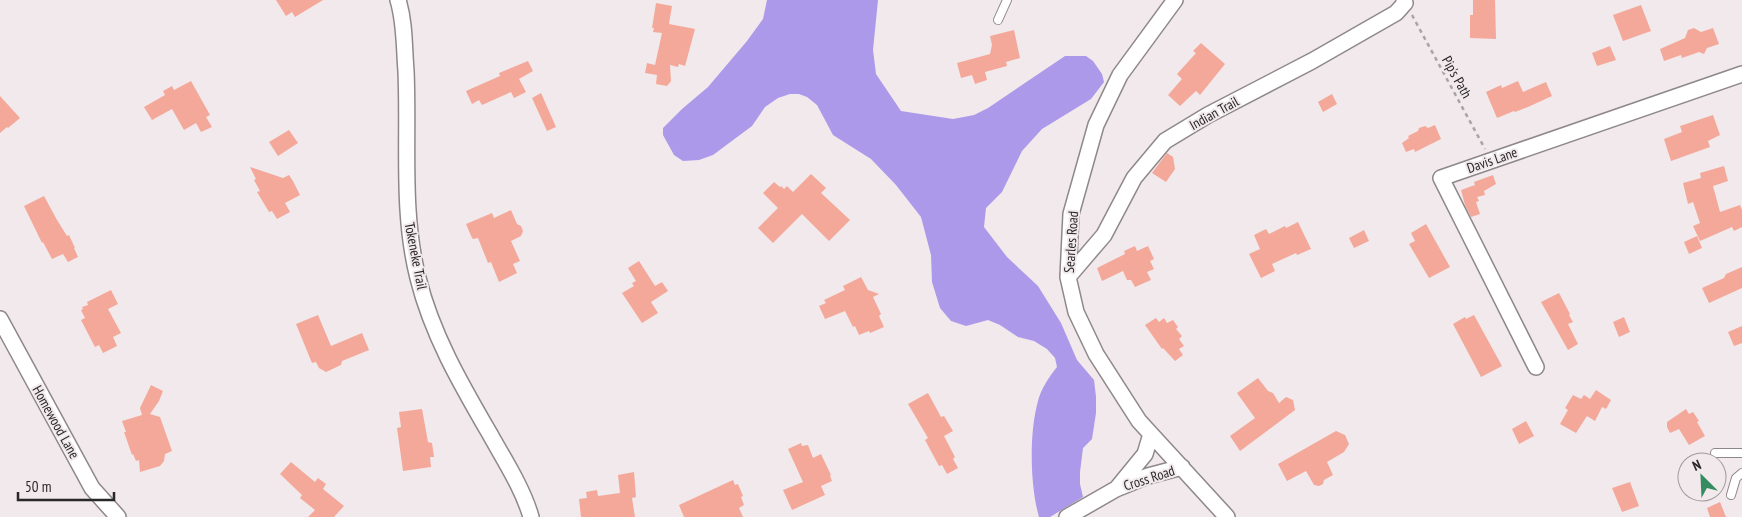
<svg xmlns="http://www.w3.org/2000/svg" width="1742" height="517" viewBox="0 0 1742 517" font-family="'PT Sans Narrow',sans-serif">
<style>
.water{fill:#ad99ea}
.building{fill:#f4a89a}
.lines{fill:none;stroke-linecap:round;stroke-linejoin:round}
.service-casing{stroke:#8f888a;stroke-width:10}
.minor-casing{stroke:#8f888a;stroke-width:18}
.path{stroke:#aba4a6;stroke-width:2.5;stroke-dasharray:4 4;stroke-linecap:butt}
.service{stroke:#fff;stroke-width:8}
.minor{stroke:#fff;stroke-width:15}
.labels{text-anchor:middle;stroke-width:4;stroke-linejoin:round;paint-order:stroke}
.street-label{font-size:14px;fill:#2a2728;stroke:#f1e9eb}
</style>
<rect width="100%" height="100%" fill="#f1e9eb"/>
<path class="water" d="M767,0H878L873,50L876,74L901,111L953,119L974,115L988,108L1065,56H1086L1093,61L1102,74L1104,82L1091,99L1042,129L1022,151L1002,192L986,208L984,227L1007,257L1038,286L1061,323L1077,360L1094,380L1096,397V413L1092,439L1083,448L1080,472V484L1083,497L1050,517H1039C1030,486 1029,433 1038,401C1041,389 1049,377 1057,367L1055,358L1047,349L1034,341L1018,337L1000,325L988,320L966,326L951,321L940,308L932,282L931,255L921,217L896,185L871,159L833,135L817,105L807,97L799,94H790L778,98L765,107L752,126L713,155L699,160L683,161L674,155L663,135V128L682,109L708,87L747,41L763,19Z"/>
<path class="building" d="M276,0H323L295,17L292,12L286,16Z
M1473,0H1495L1496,39L1470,38V15H1473Z
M656,3L672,6L669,24L695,29L685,66L679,64L678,67L670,65L671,81L667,86L656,84L657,75L645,73L647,63L655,65L662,33L653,32L654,28H652Z
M1641,5L1651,31L1623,41L1613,15Z
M1694,28L1701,32L1713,28L1719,44L1707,48L1704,54L1699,52L1682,58L1681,55L1664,61L1660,49L1685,38L1688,30Z
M1014,30L1020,58L1006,62L1007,66L985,72L987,80L975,84L972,75L961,78L957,63L990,54L992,45L990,36Z
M1201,43L1225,64L1200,95L1196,91L1180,106L1168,95L1182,79L1177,74L1196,53L1193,51Z
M1610,46L1616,60L1597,66L1592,53Z
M528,61L533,71L519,79L526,92L514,98L511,92L482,105L479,100L472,104L466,91L500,76L499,73Z
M191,81L210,115L206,117L212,127L201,132L196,123L184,130L172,109L152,120L144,107L165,95L163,91L172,86L174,90Z
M1518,81L1523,92L1546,82L1552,96L1528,107L1515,112L1514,111L1497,118L1486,92L1501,85L1502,88Z
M541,93L556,127L547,131L532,98Z
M1332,94L1337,104L1323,112L1318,102Z
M0,96L20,118L8,128L7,127L0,133Z
M1713,115L1720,135L1708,141L1710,147L1671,161L1664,139L1682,132L1680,126Z
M1435,125L1441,139L1415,152L1414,149L1406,152L1402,143L1409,138L1408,136L1418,131L1419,128L1425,126L1428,128Z
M289,130L298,143L278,156L269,142Z
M1167,153L1173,157L1175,169L1166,182L1152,173Z
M1724,166L1728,181L1713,186L1720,212L1740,205L1742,210V227L1734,231L1732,227L1700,241L1693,226L1700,223L1693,202L1688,204L1683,183L1701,178L1700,173Z
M250,167L283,178L289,175L293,181L300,195L285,203L290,212L277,219L272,211L269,212L257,192L260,191L254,180L256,179Z
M811,174L826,188L821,193L850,220L829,241L802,214L773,243L758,228L778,208L763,193L774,182L780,187L781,186L784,189L787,186L793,192Z
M1493,175L1496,184L1484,191L1485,195L1477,197L1479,201L1476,202L1480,214L1471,217L1465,205L1461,190L1475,185L1474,182Z
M44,196L57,220L67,236L69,235L75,248H74L78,257L68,262L63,254L52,259L43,242L42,243L24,206Z
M511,210L517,224L521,226L523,231L521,236L511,241L520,261L513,264L517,273L499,282L491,262L488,263L478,238L473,239L472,238L466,224L492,213L494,218Z
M1298,222L1311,249L1297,255L1296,253L1272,264L1275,271L1261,278L1249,254L1260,249L1254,235L1266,229L1269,234L1285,226L1286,228Z
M1426,224L1450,267L1429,278L1409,244L1415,241L1411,233Z
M1364,230L1369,241L1354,248L1349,238Z
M1697,236L1702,248L1689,254L1684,242Z
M1135,246L1137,251L1148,246L1154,259L1150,261L1154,269L1147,272L1151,280L1135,287L1131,280H1127L1123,271L1102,281L1097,268L1125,254L1124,251Z
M639,261L655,286L662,282L668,291L651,302L658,313L642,323L622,293L634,286L632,283L636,281L628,268Z
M1742,267V288L1709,303L1702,288L1724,278L1726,274Z
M861,277L868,290L879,294L873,297L881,314L879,316L884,327L870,333L869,331L859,335L855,326L853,327L845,311L825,319L819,306L826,303L824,300L845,290L843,286Z
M111,290L118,304L108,309L121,333L113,337L117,346L103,353L99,345L95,347L81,320L85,318L81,310L83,309L82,307L88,305L87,302Z
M1559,293L1570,314L1569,315L1573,322L1568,324L1578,344L1568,350L1541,302Z
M318,315L331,346L362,333L369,350L342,361L341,365L326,372L319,368L316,362L312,363L296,324Z
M1474,315L1502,366L1481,377L1453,324L1465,317L1466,319Z
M1624,317L1630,332L1619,337L1613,322Z
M1156,318L1159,322L1164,318L1167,323L1173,320L1178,327L1176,329L1182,336L1179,339L1184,346L1179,349L1183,355L1175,361L1163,348L1162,349L1145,325Z
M1742,326V343L1734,346L1728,332Z
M1258,378L1268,391L1273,393L1279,403L1286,397L1293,400L1295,410L1240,451L1230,436L1255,418L1237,393Z
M151,385L163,391L159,401L150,414L160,417L172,451L165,454L164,461L160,466L140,472L139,460L136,461L133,454L132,455L124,432H126L122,421L142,415L140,408Z
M1596,390L1611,400L1606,409L1602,407L1595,421L1587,416L1576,433L1560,424L1568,410L1565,408L1573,395L1581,399L1584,395L1590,399Z
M928,393L941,417L944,416L953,431L944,436L955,457L953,459L958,468L947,474L942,465L939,466L925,440L928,438L908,404Z
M422,409L428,442L432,443L434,457H430L431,467L403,471L397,428L401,427L399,412Z
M1686,409L1689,414L1693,412L1699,421L1697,422L1705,436L1689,445L1679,429L1670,433L1667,427V422Z
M1526,421L1534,436L1519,444L1512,429Z
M1336,431L1345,435L1349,444L1344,452L1327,462L1333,475L1324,480L1323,484L1319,486L1314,485L1306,471L1287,481L1278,464Z
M801,443L802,446L808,445L813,458L821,454L831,475L830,476L832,481L821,486L825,495L792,510L783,490L803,482L788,449Z
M291,462L315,482L318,478L326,484L323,489L344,506L334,517H308L315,510L300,498L302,495L280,474Z
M634,472L636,497L632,498L635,517H581L579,499L587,498L586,492L597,490L598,496L620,493L618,475Z
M733,480L735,485L738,484L743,496L741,497L744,505L739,508L743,517H684L679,505Z
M1630,482L1639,506L1622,512L1612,488Z
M1720,502L1726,517H1710L1707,508Z"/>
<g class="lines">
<defs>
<path id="service" d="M998,20L1007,0
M1715,453H1742
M1731,495L1736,478L1742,473"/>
<path id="minor" d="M398,0C405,23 404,47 406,71C409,140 401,211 418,278C432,335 462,386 491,436C505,461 523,489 531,517
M1175,0L1120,75L1096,125L1071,214L1068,277L1076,312L1096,354L1139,421L1227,517
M1068,277L1104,235L1134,178L1165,141L1208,115L1312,61L1396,13L1405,3L1404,0
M0,319L92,488L118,517
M1536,367L1441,178L1742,74
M1118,487L1145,454L1151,434
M1067,517L1116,489L1148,476L1182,467"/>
</defs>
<use href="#service" class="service-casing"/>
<use href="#minor" class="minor-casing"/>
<path class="path" d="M1412,15L1485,149"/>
<use href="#service" class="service"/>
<use href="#minor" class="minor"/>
</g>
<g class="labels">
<g class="street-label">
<text transform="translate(1457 77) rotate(61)" y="5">Pip's Path</text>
<text transform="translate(1214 113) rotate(-29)" y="5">Indian Trail</text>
<text transform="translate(1492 160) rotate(-19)" y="5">Davis Lane</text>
<text transform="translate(1071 242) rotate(-86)" y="5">Searles Road</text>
<text transform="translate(416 256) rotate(79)" y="5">Tokeneke Trail</text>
<text transform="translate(56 422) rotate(61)" y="5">Homewood Lane</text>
<text transform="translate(1149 478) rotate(-18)" y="5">Cross Road</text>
</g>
</g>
<g transform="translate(1702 477) rotate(336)"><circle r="24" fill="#f1e9eb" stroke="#a19b9d"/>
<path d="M0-4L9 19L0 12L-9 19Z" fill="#358c61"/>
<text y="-8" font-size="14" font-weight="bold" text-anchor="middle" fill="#2a2728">N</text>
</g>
<path d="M18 492v8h96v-8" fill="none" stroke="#2a2728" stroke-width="2.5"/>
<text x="25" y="492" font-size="15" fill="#2a2728" stroke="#f1e9eb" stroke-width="4" paint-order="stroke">50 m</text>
</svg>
